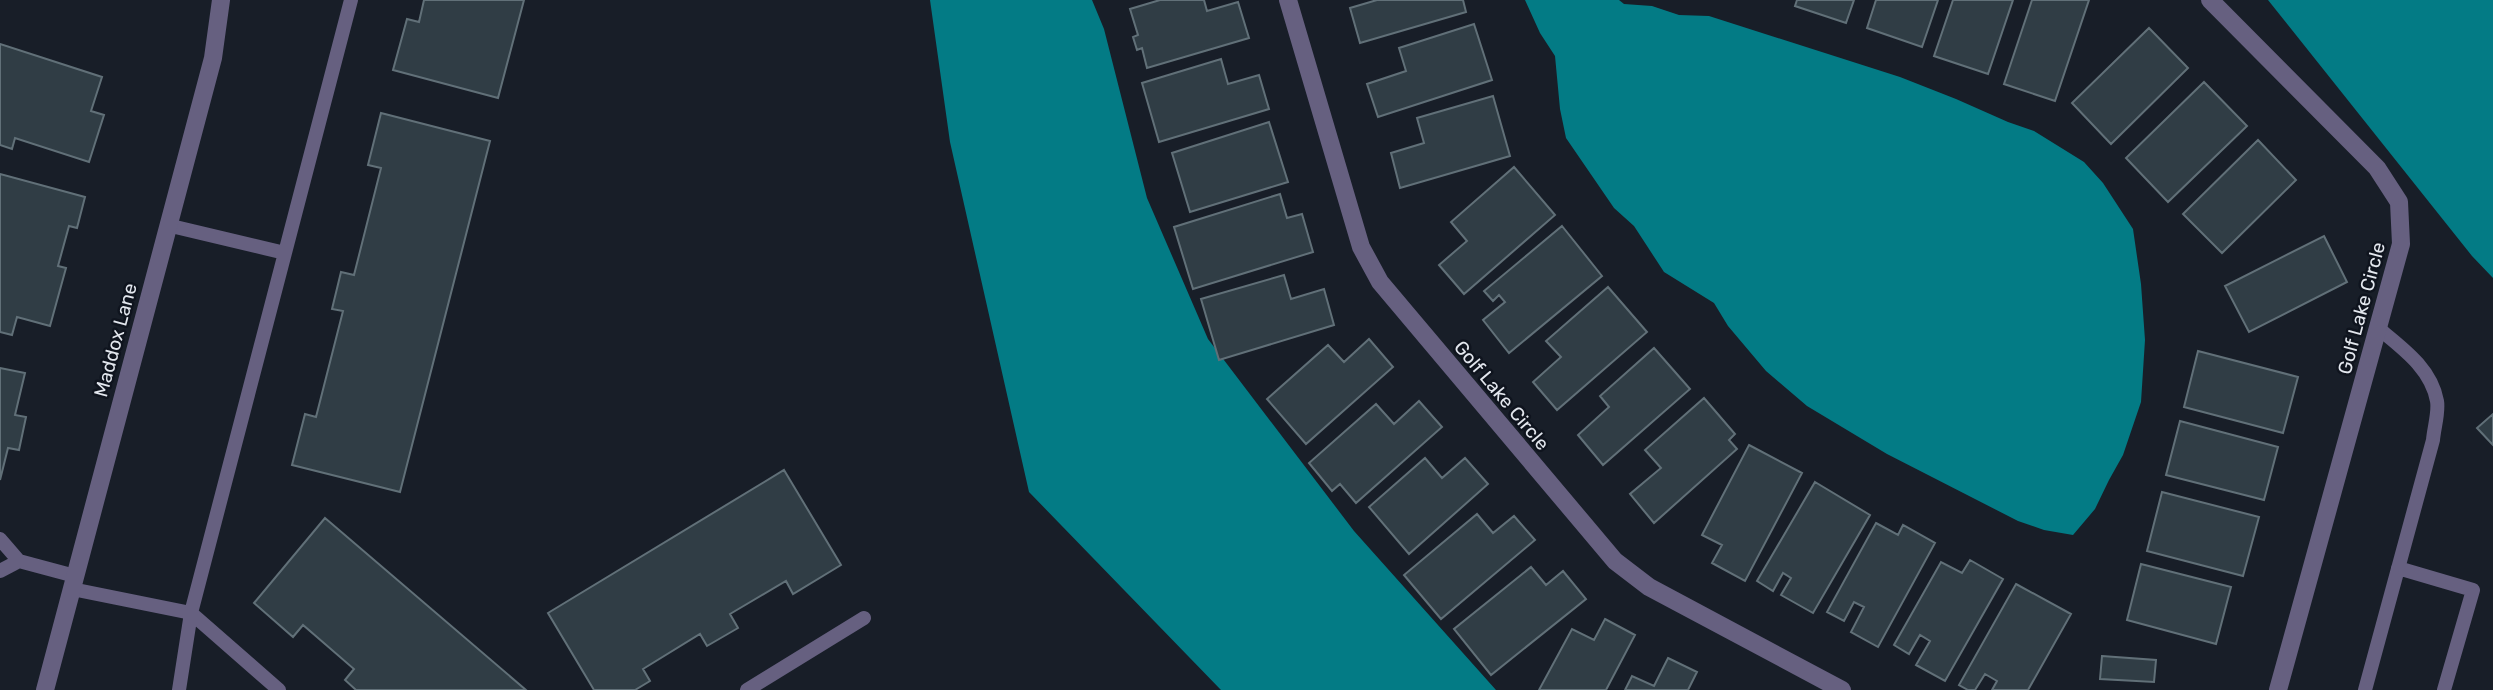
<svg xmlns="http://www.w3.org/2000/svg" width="2493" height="690" viewBox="0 0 2493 690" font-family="Rubik,sans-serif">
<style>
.water{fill:#037b85}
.building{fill:#303d45;stroke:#617078;stroke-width:2}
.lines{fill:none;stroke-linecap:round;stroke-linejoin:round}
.lane{stroke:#666080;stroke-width:14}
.street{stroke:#666080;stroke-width:18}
.labels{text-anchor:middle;stroke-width:5;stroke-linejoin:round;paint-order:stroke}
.street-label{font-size:19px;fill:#e3e7ee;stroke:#0f141e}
</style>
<rect width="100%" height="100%" fill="#181e28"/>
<path class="water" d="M930,0H1092L1104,29L1147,198L1208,339L1354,531L1496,690H1221L1029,492L950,142Z
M1525,0H1619L1624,4L1652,6L1679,15L1709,16L1900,77L1956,99L2008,122L2034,131L2084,162L2103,183L2133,229L2141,284L2145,340L2141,402L2123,455L2109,480L2095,509L2073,535L2044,530L2018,521L1887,454L1807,406L1766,371L1728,326L1714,303L1664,272L1634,226L1614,208L1566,138L1560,109L1555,56L1540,33Z
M2268,0H2493V278L2472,256Z"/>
<path class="building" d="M424,0H524L498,98L393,70L407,19L419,22Z
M1160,0H1204L1207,11L1238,2L1249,38L1147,68L1142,48L1137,50L1133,37L1138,35L1130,9Z
M1377,0H1463L1466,12L1360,43L1350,8Z
M1797,0H1854L1846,23L1795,6Z
M1876,0H1938L1922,47L1867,28Z
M1953,0H2013L1988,74L1934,56Z
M2032,0H2089L2055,101L2004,84Z
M1474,24L1492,80L1378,117L1367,84L1406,71L1399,48Z
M2149,28L2188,68L2111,144L2072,103Z
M0,44L102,77L91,111L104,115L89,162L15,138L12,149L0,145Z
M1221,59L1228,84L1259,75L1269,109L1159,142L1142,83Z
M2204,82L2247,126L2168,202L2126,158Z
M1493,96L1510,156L1400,188L1391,153L1424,143L1417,118Z
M381,113L490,141L400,492L292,465L305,414L316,417L343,311L332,309L341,272L354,275L381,168L368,165Z
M1269,122L1288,182L1190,212L1172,153Z
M2258,140L2296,180L2222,253L2183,214Z
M1514,167L1555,215L1464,294L1439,265L1467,241L1451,222Z
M0,174L85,197L77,228L69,226L58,266L66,268L50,326L17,317L12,335L0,332Z
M1280,194L1287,218L1302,214L1313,252L1193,289L1174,227Z
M1562,226L1602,276L1509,353L1483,320L1505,302L1499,295L1493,301L1484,291Z
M2324,236L2347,282L2249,332L2225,286Z
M1284,275L1291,299L1324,289L1334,325L1219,360L1201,299Z
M1608,287L1647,332L1557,410L1533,382L1561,357L1546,341Z
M1369,339L1393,367L1306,444L1267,399L1328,345L1344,362Z
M1654,348L1690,389L1603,465L1578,435L1609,407L1600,396Z
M2198,351L2298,377L2283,433L2184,407Z
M0,368L25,373L15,415L26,417L19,450L8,448L0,480Z
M1704,398L1735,434L1729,440L1737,449L1654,523L1630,494L1661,468L1645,450Z
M1419,401L1442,427L1356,503L1340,484L1332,491L1309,463L1376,404L1394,424Z
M2493,414V445L2477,428Z
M2180,421L2278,447L2264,500L2166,475Z
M1749,445L1802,473L1745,581L1712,563L1722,545L1702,535Z
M1425,458L1442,478L1465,458L1488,484L1409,554L1369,507Z
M784,470L841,565L793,594L786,581L730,614L738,628L707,646L700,634L643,669L650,681L635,690H594L548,613Z
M1815,482L1870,515L1813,613L1781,595L1791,578L1783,573L1773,591L1757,581Z
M2162,492L2259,517L2243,576L2147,551Z
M1477,514L1493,533L1514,516L1535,540L1441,619L1404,575Z
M325,518L526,690H356L345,680L354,669L303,625L293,637L254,603Z
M1876,523L1898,535L1903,525L1935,543L1878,647L1851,632L1864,607L1854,602L1844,621L1827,612Z
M1970,560L2003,579L1945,681L1916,665L1930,641L1920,635L1909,654L1894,645L1941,562L1962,573Z
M2141,564L2231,587L2216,644L2127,620Z
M1531,567L1546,585L1563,571L1586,599L1491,675L1454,629Z
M2016,584L2071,614L2028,690H1992L1997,681L1985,674L1975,690H1968L1959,685Z
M1605,619L1635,635L1606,690H1539L1572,629L1594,640Z
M2102,656L2156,660L2154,682L2100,679Z
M1668,658L1697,672L1688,690H1625L1632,676L1654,686Z"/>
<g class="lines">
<path class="lane" d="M167,225L285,253
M0,539L19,561L75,576
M2398,568L2473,590L2444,690
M0,571L19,561
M72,589L191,613L351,0
M191,613L279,690
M179,690L191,613
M747,690L864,618
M2365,690L2433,440C2434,428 2439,412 2437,401C2431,368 2402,348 2378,328"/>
<path class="street" d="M1288,0L1361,247L1380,282L1615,561L1649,587L1842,690
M2210,0L2377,168L2399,202L2401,244L2278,690
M45,690L213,58L221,0"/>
</g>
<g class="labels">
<g class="street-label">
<text transform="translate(2361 308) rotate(-75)" y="7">Golf Lake Circle</text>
<text transform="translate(115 340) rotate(-75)" y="7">Maddox Lane</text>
<text transform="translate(1502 395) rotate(50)" y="7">Golf Lake Circle</text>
</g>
</g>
</svg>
